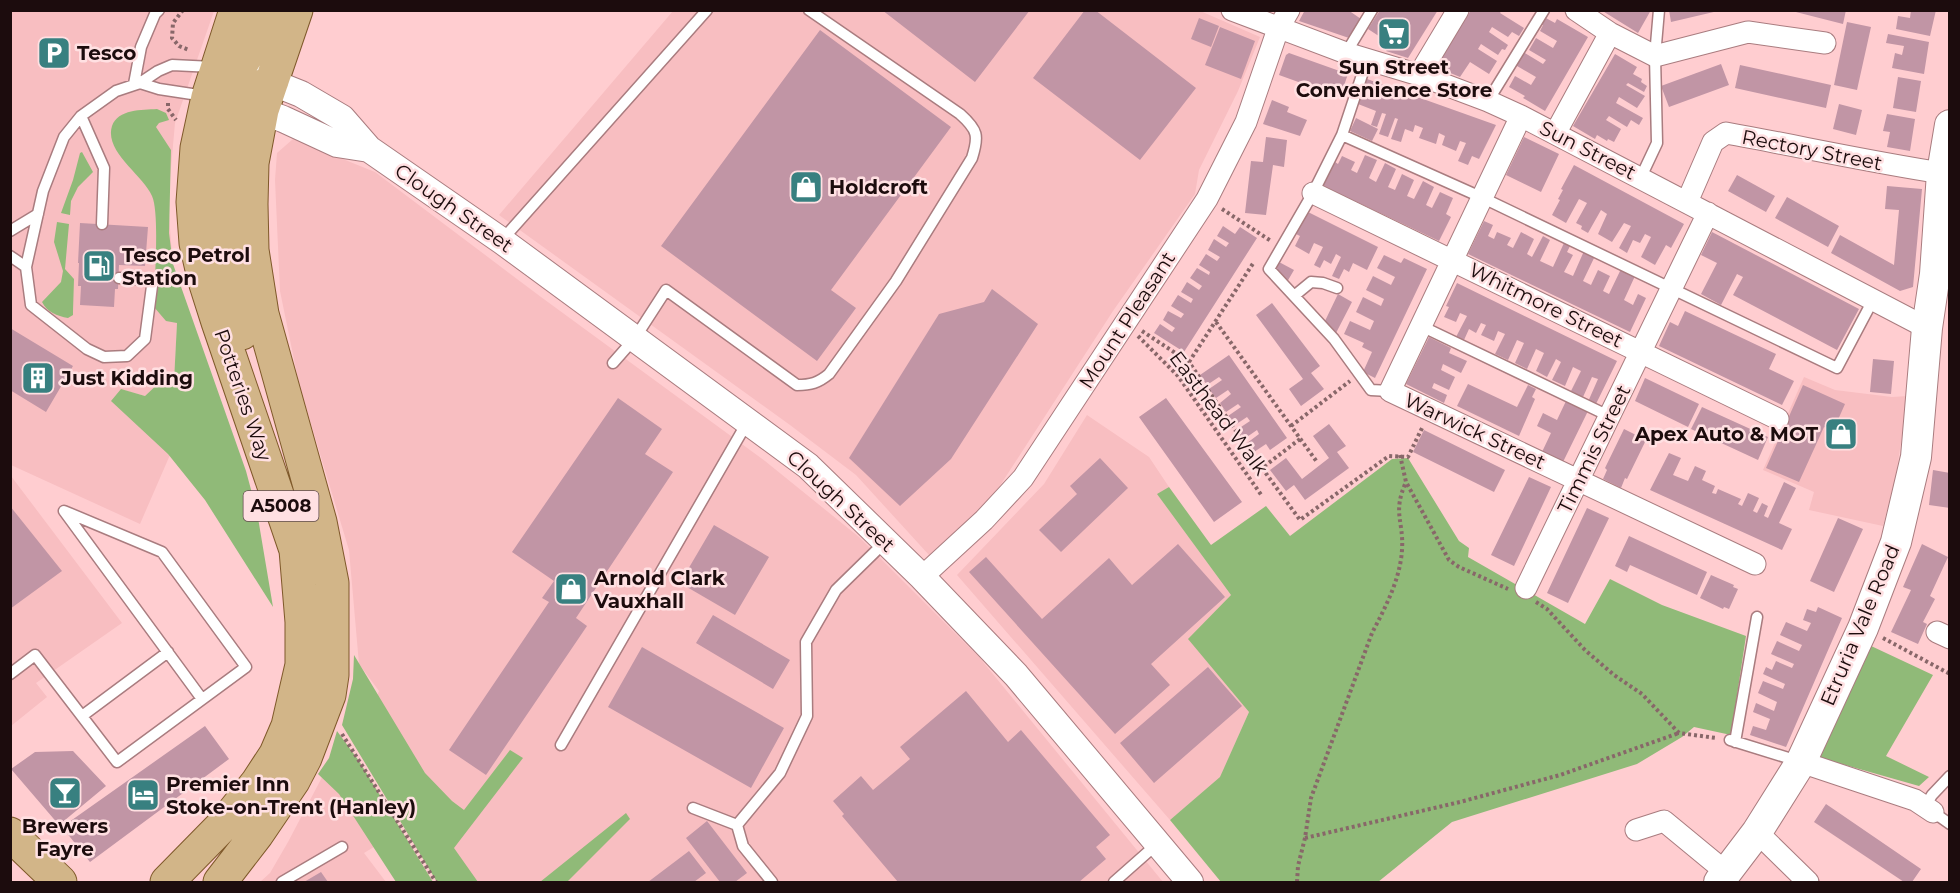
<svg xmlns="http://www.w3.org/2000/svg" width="1960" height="893" viewBox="0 0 1960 893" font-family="Montserrat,sans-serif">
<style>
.built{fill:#f8bec1}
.green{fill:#90ba78}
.building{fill:#c195a5}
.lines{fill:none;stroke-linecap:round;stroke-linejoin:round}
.service-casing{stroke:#a97c7f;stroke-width:13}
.minor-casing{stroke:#a97c7f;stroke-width:23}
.tertiary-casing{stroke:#a97c7f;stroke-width:28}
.secondary-casing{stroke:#a97c7f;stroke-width:32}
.primary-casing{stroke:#7f592a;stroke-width:35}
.path{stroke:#886769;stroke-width:4;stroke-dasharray:3 3;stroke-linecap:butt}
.service{stroke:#fff;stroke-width:10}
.minor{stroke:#fff;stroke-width:21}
.tertiary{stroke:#fff;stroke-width:26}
.secondary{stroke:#fff;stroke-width:30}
.primary{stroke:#d2b588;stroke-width:33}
.labels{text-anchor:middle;stroke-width:5;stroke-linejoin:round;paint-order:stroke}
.shield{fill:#ffe0e2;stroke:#604c4d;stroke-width:1.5}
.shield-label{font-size:18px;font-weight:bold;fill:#1c0c0d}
.poi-label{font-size:20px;font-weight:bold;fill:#1c0c0d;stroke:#ffe0e2;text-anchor:start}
.street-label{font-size:20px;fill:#1c0c0d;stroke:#ffe0e2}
</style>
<rect width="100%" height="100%" fill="#ffcdd0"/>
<path class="built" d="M1198,10L1260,37L1238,91L1199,170L1195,194L1113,311L992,498L929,555L856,475L790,425L499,215L673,11Z
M11,11H214L175,123L168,201L177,323L174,382L162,380L145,396L123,390L173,448L140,524L11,465Z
M293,139L375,172L541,297L765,461L859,537L979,657L1163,882H472L374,704L379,691L359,664L349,550L299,384L280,291L275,180L277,153Z
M1804,377L1835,390L1892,397L1908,396L1896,475L1883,526L1809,510L1814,492L1763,470Z
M1087,415L1149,457L1169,487L1158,495L1231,595L1189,639L1249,712L1220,778L1170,820L957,575L1044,484Z
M11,476L122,623L36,683L47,697L11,726Z
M330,762L382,842L364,853L386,882H260L270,873L288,842Z"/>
<path class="green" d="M157,109L166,113L169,120L159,123L156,127L171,150L169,233L173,264L246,471L257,512L273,607L205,500L168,454L111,401L121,389L145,396L162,380L174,381L177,323L166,321L154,307C154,284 160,214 152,196C143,175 104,152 112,126C118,109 142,110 157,109Z
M82,152L93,172L78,187L71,201L70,215L61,213L73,180L80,153Z
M57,222L69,224L65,269L74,279L73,311V315L68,318C57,316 47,312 42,302L61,282L63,271L54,242Z
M1408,458L1459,541L1469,548L1468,557L1585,624L1610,579L1662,605L1746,636L1731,735L1694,727L1682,737L1637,764L1452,822L1378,882H1221L1170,820L1220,777L1249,712L1188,639L1231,595L1157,494L1169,487L1211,545L1266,506L1290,536L1392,459Z
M1869,645L1933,675L1886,756L1929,777L1919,786L1817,757Z
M354,655L425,773L452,801L464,810L510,750L523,758L454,848L478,882H437L342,725L353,679Z
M337,731L359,761L433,882H396L339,794L318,774L329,758Z
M626,813L630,819L567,882H540Z"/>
<path class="building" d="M882,10H1030L975,82Z
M1085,10H1095L1196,88L1140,160L1033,78Z
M1305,10H1348L1361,19L1349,38L1299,21Z
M1380,10H1438L1408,58L1386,51L1391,44L1368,29Z
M1471,10H1502L1500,13L1524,28L1519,36L1512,32L1508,37L1492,27L1489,32L1508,45L1505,50L1502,49L1498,55L1481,44L1478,49L1497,61L1489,74L1470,62L1460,77L1436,67Z
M1601,10H1651L1638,33Z
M1669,10H1718V11L1671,22Z
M1788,10H1846L1843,24Z
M1911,10H1936L1930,36L1896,29L1898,16L1910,18Z
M1544,17L1555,23L1557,19L1588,37L1545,111L1523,98L1525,96L1509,87L1515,76L1531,85L1536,77L1512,63L1520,50L1543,64L1546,60L1529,50L1536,38L1553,48L1557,41L1540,31L1543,25L1540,24Z
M1199,18L1219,26L1211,47L1191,39Z
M1847,22L1871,27L1857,90L1834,85Z
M1220,27L1255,41L1241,79L1205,65Z
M820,30L951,127L831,290L856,308L817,361L661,246Z
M1888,34L1929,42L1924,74L1892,68L1895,53L1902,55L1904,46L1886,43Z
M1289,53L1348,74L1340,97L1279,75L1286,55Z
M1615,54L1637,67L1633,74L1642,79L1641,82L1647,86L1644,92L1628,83L1626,85L1645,96L1637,108L1619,97L1616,103L1643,118L1639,125L1631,120L1627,127L1609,116L1606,120L1621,129L1614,142L1608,139L1607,141L1597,135L1595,139L1573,126Z
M1721,64L1729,85L1669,107L1661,86Z
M1740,65L1831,85L1826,108L1735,88Z
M1898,77L1921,81L1916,112L1893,108Z
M1367,79L1496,125L1479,159L1472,156L1468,165L1458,161L1466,143L1460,141L1456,151L1442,145L1445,136L1439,133L1436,144L1419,138L1423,128L1415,125L1413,132L1405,129L1401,142L1391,139L1398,119L1395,118L1388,137L1379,134L1386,114L1382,113L1377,127L1371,125L1376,111L1358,104Z
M1272,100L1289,107L1287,112L1307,120L1300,136L1263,124Z
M1839,104L1862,110L1856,135L1833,129Z
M1887,114L1915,119L1910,151L1887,147L1890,132L1883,131Z
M1356,118L1378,129L1372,141L1350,131Z
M1266,137L1287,140L1284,167L1273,165L1266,215L1245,213L1251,161L1263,162Z
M1524,137L1559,154L1541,192L1506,175Z
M1365,155L1377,160L1369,178L1376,182L1385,163L1396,169L1388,187L1395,190L1402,174L1414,180L1407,196L1414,199L1423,181L1434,187L1426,205L1432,208L1440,192L1453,198L1446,214L1451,217L1439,241L1323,186L1335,162L1338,164L1342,156L1355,162L1351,170L1357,173Z
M1574,165L1684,224L1671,248L1666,245L1655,265L1641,257L1651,237L1645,234L1640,243L1633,240L1627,253L1619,248L1631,226L1624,223L1612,242L1598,234L1607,214L1601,210L1588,233L1581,229L1582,226L1576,223L1587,203L1579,199L1566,223L1552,215L1560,200L1558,199L1563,190L1561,189Z
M1737,175L1775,196L1766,212L1728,191Z
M1887,186L1922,189L1913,287L1900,291L1831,253L1840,235L1894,265L1899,210L1885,209Z
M1787,197L1839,226L1828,247L1775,218Z
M1306,211L1378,247L1367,270L1353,263L1349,272L1344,269L1339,279L1332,276L1341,257L1336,254L1331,264L1324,260L1320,268L1314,265L1323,247L1314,243L1309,254L1295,246L1300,236L1292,232Z
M1484,221L1493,225L1488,236L1494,239L1497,232L1511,238L1507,245L1513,248L1521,232L1534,239L1527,254L1532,257L1543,236L1550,240L1540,261L1553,267L1564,243L1570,246L1567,252L1573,255L1564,272L1573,276L1584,251L1595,256L1583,281L1591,285L1598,270L1610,276L1603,291L1609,294L1621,269L1635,276L1624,300L1633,305L1638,294L1646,298L1630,332L1468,254Z
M80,223L148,227L145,266L119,265L118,289H115L114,307L80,305L81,286H78L79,263H78Z
M1223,226L1235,234L1240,227L1257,238L1184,352L1154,333L1160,324L1172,332L1175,328L1163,320L1168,311L1181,318L1184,314L1171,306L1178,295L1191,303L1193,299L1181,292L1187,282L1199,290L1202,286L1190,278L1197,268L1209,275L1210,272L1199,265L1206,254L1217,261L1220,257L1208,250L1214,239L1226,247L1229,243L1217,236Z
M1712,232L1859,309L1837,350L1733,295L1743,277L1737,274L1721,305L1701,294L1717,263L1701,255Z
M1384,255L1401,263L1404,258L1427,269L1375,378L1363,372L1372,352L1362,347L1364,343L1344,334L1350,321L1370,330L1374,321L1356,312L1363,297L1381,306L1384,299L1366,290L1373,276L1391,285L1395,277L1377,268Z
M1279,262L1294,270L1287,282L1275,270Z
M1457,283L1617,361L1594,408L1587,404L1598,379L1592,377L1583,397L1571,391L1581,371L1573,367L1565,386L1552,380L1561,362L1556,359L1547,377L1536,371L1544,353L1536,349L1527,369L1515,363L1524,343L1517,340L1508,360L1495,354L1505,334L1498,331L1494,341L1481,335L1486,325L1481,323L1476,333L1469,329L1464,340L1456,337L1467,316L1460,313L1456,322L1444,317L1449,307L1446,306Z
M992,289L1038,324L951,459L900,506L849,458L939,314L984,302Z
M1338,294L1352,302L1336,333L1325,321Z
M1272,303L1320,366L1311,373L1324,389L1301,406L1289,389L1303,379L1256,315Z
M1685,311L1776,354L1769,369L1794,381L1782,405L1659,346L1670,322L1678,326Z
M10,328L73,366L46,412L10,390Z
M1429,337L1451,348L1449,353L1467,361L1461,373L1443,364L1441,370L1455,377L1449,390L1434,383L1432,388L1447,395L1444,403L1406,384Z
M1229,355L1287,438L1270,450L1266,444L1254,452L1247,443L1259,434L1257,430L1244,439L1238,429L1250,421L1247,417L1235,425L1228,416L1241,407L1238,404L1226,412L1220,403L1231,394L1228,390L1216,398L1209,389L1222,380L1219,377L1207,385L1200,375Z
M1873,359L1894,361L1891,394L1870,392Z
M1645,378L1699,404L1688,427L1635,401Z
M1468,384L1517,407L1528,385L1536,389L1532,397L1535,399L1519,436L1457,406Z
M1803,385L1845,404L1833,431L1824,427L1799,482L1766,468Z
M618,398L662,429L645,454L673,472L576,618L587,626L486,775L449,750L549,602L542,598L554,581L512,552Z
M1166,398L1242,502L1214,522L1139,417Z
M1566,401L1588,411L1563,462L1542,452L1551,433L1537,426L1543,413L1557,420Z
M1702,407L1768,437L1758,460L1691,429Z
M1329,424L1346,446L1337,452L1349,468L1305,500L1294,485L1286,491L1270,470L1286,458L1302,479L1329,458L1313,436Z
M1624,429L1646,440L1627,479L1625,478L1621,488L1603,479L1607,470L1605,468Z
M1424,430L1505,470L1494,492L1413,452Z
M1669,453L1681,458L1673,475L1688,481L1695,466L1706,471L1702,480L1715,486L1712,493L1716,494L1718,489L1741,499L1738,504L1742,506L1748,493L1759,498L1753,511L1757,513L1762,503L1768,506L1764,516L1768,518L1784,482L1796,488L1779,523L1792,529L1782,550L1650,490Z
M1100,458L1128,488L1061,552L1039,530L1077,494L1070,486Z
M1933,470L1950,473V508L1929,505Z
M1529,477L1551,487L1514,566L1491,555Z
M10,506L62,571L10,609Z
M1587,508L1609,518L1568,603L1547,593Z
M1838,518L1863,529L1834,592L1810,581Z
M714,525L769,557L735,615L680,583Z
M1629,536L1707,572L1697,595L1630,565L1627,572L1615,566Z
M1178,544L1225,597L1151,664L1170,685L1115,734L969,572L986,557L1042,619L1109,558L1132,585Z
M1922,544L1948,557L1930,596L1935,599L1923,622L1927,624L1918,644L1891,632L1911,590L1903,587Z
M1711,575L1734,585L1733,587L1738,589L1729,609L1724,607L1723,609L1700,598Z
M1818,607L1842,618L1786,747L1750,735L1753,726L1766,730L1770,719L1753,712L1756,703L1774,711L1777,702L1758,693L1763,681L1783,689L1785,684L1763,674L1766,667L1772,670L1776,661L1792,668L1794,664L1771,654L1777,641L1799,651L1802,645L1780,635L1786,622L1807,631L1811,623L1803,620L1807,609L1816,612Z
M713,615L790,660L773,689L696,643Z
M642,647L784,728L751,788L608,707Z
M1208,667L1242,706L1154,783L1120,743Z
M966,691L1008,742L1021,730L1110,835L1096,847L1106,859L1079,882H898L842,816L844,814L833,801L861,776L873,790L910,759L900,747Z
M205,726L229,759L90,862L62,827Z
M73,751L106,786L59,825L11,769L35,752Z
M1826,804L1921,869L1912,882H1904L1814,822Z
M707,821L747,873L735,882H720L686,838Z
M689,851L706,873L694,882H648Z
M321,872L328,882H304Z"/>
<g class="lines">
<defs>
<path id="service" d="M1346,53L1372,10
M140,83L159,89L205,96
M134,84L141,47L155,14L159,10
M1488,101L1544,10
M81,116L104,168L102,224
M1342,135L1367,60
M1641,177L1657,143L1655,56L1659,10
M10,231L38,214
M502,240L707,10
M10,256L26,267
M119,278L148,280L152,286L145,339L127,356L104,357L87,349L31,305L26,267L43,191L64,137L81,116L116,91L140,83L158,71L172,65L213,67
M1294,296L1311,282L1323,283L1337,288
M1421,326L1609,416
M613,363L635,338L666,290L797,385C811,385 818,383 829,374L896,281L972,158C979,136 978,130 960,114L809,10
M1390,391L1371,390L1334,339L1269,269L1313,193L1342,135L1483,198L1837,368L1873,300
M10,674L35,655L117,762L246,667L162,552L64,511L202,699
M82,716L168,652
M1730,740L1798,761
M1735,742L1757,617
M561,745L748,421
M1925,806L1932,795L1950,776
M693,808L737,825L780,773L807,716L806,642L836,590L885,542
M1933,812L1950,824
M737,825L743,846L772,882
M282,882L342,847
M1114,882L1157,844"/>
<path id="minor" d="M1232,10L1346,53L1419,75L1488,101L1521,116L1927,328
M1576,10L1610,33L1655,56L1748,32L1825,43
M1419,75L1458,10
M1521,116L1390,391L1755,564
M1556,132L1610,33
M1313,193L1778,419
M1687,202L1713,142L1726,133C1798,146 1870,162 1942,173
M922,577L984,520L1023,478L1207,199L1246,122L1278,29L1289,10
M1526,588L1708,213
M1937,632L1950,638
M1801,762L1915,800L1933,812
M1636,830L1664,821L1727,873
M1757,832L1808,882"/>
<path id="tertiary" d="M256,76L301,94L342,118L369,149L502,241L808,466L922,577L1016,675L1190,882
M246,105L283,119L337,144L369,149"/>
<path id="secondary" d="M1719,882L1757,832L1801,762L1863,628L1896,542L1916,457L1927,328L1935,274L1942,173L1950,125"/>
<path id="primary" d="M216,90L238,70L260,32L266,10
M242,333C238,315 233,297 230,279C224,244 221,129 242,102C250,92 262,87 272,81
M10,834L60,882
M167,882L223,825L257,783L276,754L288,726L302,665V622L296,550L218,322L204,278L196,243L193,202L197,148L208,97L236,10
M220,882L257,834L293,781L305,758L329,695L332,675V583L320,522L262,314L252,250L251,204L252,163L262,110L296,10"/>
</defs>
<use href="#service" class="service-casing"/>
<use href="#minor" class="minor-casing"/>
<use href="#tertiary" class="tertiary-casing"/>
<use href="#secondary" class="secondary-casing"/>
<use href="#primary" class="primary-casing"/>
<path class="path" d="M183,10L173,23L172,38L179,46L189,50
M168,103V109L176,120
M1222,209L1271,241
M1216,322L1317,462
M1142,331L1189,362L1255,459
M1138,336L1178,376L1262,496
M1189,362L1254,262
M1291,426L1350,381
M1300,439L1262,468L1300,520L1389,456L1408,457L1423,426
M1400,455L1406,482L1449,560L1459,567L1508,589
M1536,602L1547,609L1585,650L1614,675L1642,694L1679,733L1716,738
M1883,638L1950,674
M342,734L436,882
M1305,838L1460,802L1560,775L1679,733
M1297,882L1298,866L1305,838L1311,798L1372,633C1385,608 1400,580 1402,550C1404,521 1392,513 1406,482"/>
<use href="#service" class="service"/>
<use href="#minor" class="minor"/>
<use href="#tertiary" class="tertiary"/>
<use href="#secondary" class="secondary"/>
<use href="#primary" class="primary"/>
</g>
<defs>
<symbol id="supermarket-square" viewBox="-11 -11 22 22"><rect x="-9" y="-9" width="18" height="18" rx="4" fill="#388080" stroke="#ffe0e2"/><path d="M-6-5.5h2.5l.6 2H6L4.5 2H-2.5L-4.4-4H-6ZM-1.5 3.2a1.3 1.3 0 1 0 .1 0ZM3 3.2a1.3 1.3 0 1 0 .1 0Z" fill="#fff"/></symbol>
<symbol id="parking-square" viewBox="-11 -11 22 22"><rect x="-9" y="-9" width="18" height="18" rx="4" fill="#388080" stroke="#ffe0e2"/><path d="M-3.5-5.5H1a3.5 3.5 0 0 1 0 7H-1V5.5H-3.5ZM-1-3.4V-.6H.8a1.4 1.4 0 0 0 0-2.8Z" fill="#fff"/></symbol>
<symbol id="shop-square" viewBox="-11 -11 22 22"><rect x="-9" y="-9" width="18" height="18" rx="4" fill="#388080" stroke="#ffe0e2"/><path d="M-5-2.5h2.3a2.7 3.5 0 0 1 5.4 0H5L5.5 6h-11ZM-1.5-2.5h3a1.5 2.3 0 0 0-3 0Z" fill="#fff"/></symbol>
<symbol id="fuel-square" viewBox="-11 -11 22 22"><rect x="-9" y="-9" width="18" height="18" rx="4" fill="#388080" stroke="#ffe0e2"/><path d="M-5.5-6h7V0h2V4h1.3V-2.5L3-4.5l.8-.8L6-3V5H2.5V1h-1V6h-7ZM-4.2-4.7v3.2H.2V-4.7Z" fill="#fff"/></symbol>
<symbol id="building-square" viewBox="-11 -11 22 22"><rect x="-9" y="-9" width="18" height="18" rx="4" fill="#388080" stroke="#ffe0e2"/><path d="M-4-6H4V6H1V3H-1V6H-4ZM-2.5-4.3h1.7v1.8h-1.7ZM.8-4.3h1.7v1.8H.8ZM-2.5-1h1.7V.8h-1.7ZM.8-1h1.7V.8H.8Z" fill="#fff"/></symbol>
<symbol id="bar-square" viewBox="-11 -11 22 22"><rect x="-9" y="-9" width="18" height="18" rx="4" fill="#388080" stroke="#ffe0e2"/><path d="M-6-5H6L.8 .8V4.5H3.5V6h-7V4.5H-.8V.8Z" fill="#fff"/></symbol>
<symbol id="hotel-square" viewBox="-11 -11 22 22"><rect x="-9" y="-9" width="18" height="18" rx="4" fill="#388080" stroke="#ffe0e2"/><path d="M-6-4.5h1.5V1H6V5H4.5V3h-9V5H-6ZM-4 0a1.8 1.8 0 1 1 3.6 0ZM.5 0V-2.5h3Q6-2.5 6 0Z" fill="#fff"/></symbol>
</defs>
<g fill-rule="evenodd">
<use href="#supermarket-square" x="1375" y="15" width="38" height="38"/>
<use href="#parking-square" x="35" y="34" width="38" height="38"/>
<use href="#shop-square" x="787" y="168" width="38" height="38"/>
<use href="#fuel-square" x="80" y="247" width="38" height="38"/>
<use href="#building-square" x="19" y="359" width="38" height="38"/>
<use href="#shop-square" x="1822" y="415" width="38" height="38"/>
<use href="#shop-square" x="552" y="570" width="38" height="38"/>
<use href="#bar-square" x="46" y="774" width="38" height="38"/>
<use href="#hotel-square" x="124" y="776" width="38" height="38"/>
</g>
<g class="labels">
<rect class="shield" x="243.5" y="491" width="75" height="30" rx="4.5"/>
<g class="shield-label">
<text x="281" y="512">A5008</text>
</g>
<g class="poi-label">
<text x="77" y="60">Tesco</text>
<text x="1394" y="74" text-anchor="middle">Sun Street<tspan x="1394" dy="23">Convenience Store</tspan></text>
<text x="829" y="194">Holdcroft</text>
<text x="122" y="262">Tesco Petrol<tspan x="122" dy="23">Station</tspan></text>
<text x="61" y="385">Just Kidding</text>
<text x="1818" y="441" text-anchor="end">Apex Auto &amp; MOT</text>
<text x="594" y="585">Arnold Clark<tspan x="594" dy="23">Vauxhall</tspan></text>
<text x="166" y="791">Premier Inn<tspan x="166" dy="23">Stoke-on-Trent (Hanley)</tspan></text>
<text x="65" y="833" text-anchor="middle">Brewers<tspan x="65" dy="23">Fayre</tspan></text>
</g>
<g class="street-label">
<text transform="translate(1588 150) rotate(27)" y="7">Sun Street</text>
<text transform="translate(1812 150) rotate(11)" y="7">Rectory Street</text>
<text transform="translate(454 208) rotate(35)" y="7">Clough Street</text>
<text transform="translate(1546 305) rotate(26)" y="7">Whitmore Street</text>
<text transform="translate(1127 320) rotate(-57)" y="7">Mount Pleasant</text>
<text transform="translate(243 395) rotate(71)" y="7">Potteries Way</text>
<text transform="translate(1219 413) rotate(53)" y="7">Easthead Walk</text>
<text transform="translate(1475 431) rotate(25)" y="7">Warwick Street</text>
<text transform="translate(1594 449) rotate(-64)" y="7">Timmis Street</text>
<text transform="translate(841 501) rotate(43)" y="7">Clough Street</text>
<text transform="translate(1860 625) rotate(-67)" y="7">Etruria Vale Road</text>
</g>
</g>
<rect width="1960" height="893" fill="none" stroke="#1c0c0d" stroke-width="24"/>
</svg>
